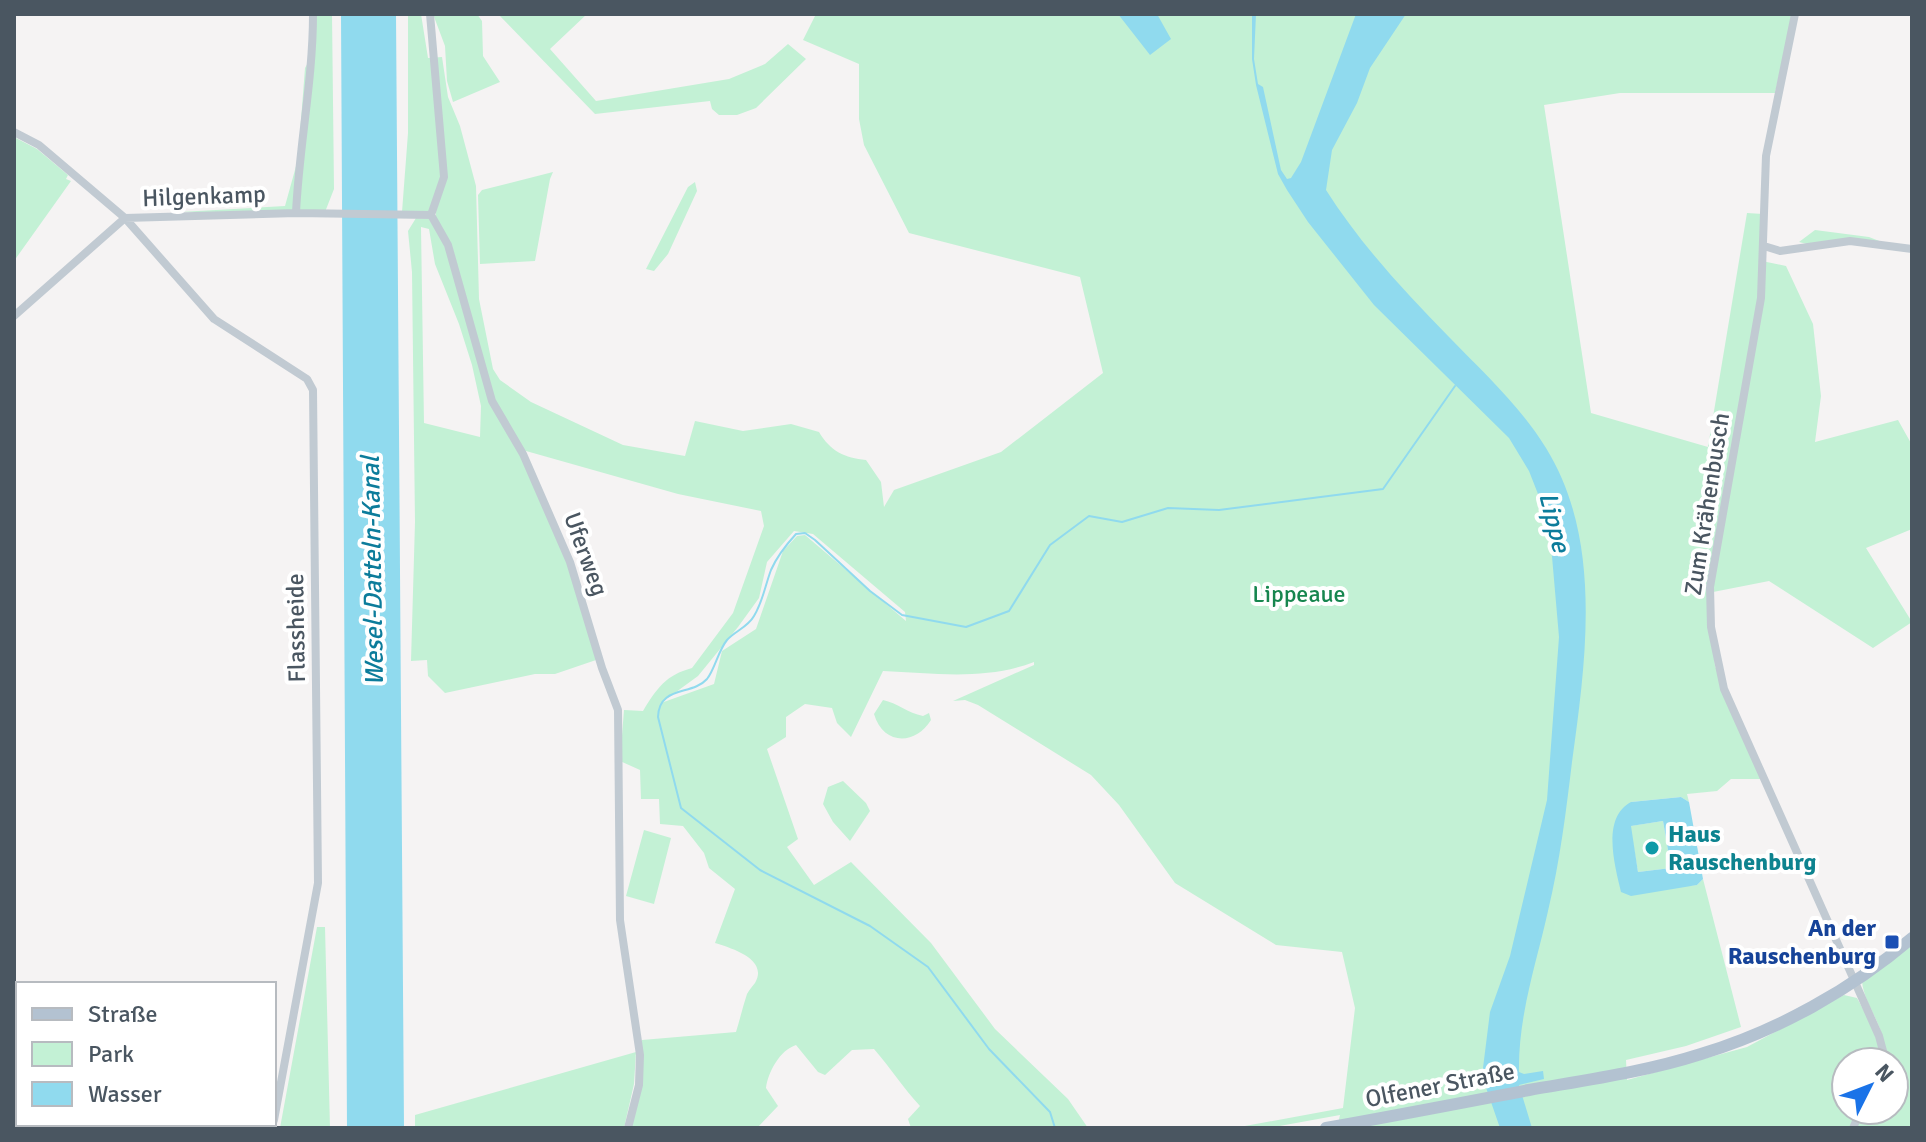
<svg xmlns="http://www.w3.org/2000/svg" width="1926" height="1142" viewBox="0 0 1926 1142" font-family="Signika,sans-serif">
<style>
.green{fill:#c3f1d5;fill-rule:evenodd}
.water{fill:#90daee;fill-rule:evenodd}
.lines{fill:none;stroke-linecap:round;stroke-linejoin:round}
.stream{stroke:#90daee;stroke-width:2}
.street{stroke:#c1cad2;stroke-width:8}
.primary{stroke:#b3c2d1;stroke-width:12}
.culture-dot{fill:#0f9aa8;stroke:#fff;stroke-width:3}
.transit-dot{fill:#1a4fb4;stroke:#fff;stroke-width:3}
.labels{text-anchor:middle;stroke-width:8;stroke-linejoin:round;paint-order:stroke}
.street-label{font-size:24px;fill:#4a5661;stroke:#fff}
.park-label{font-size:24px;fill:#17864f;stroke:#fff}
.culture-label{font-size:24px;font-weight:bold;fill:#0d838f;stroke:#fff;text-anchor:start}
.transit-label{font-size:24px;font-weight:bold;fill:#164399;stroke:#fff;text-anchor:end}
.water-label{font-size:26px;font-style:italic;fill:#0c7c9b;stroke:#fff}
</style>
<rect width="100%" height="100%" fill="#f5f3f3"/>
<path class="green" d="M313,14H332L334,189L325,212H180L285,206L298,159L305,68L313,54Z
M408,14H421L428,58L442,57L448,97L460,126L476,186L479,299L493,369L500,380L531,402L623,445L685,456L695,421L743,431L791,424L819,432C830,451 845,458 866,460L881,482L884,507L894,490L1001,452L1103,373L1080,277L909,233L864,145L859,119V64L803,40L816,14H1793L1775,93H1620L1544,105L1591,413L1708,447L1747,213L1763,214L1762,261L1786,266L1813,324L1821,396L1815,442L1898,420L1912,445V529L1866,548L1912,622L1873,648L1769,581L1708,593L1715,666L1763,779H1731L1717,791L1687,794L1689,802L1681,797L1631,802L1621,892L1697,885L1703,879L1741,1027L1686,1046L1626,1060L1627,1080L1747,1047L1844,995L1857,998L1884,1047C1883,1023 1864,1005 1862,981L1912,944V1128H1337L1340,1115L1269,1128H1234L1343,1108L1355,1008L1342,952L1276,945L1175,883L1119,805L1091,775L978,705L965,700L953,701L1034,665V662C985,681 933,673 883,671L851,737L837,723L832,708L805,704L786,717V737L767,749L798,839L787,847L814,885L851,862L931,943L995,1029L1068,1099L1088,1128H911L908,1119L920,1106C903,1088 890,1067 874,1049L852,1050L825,1075L818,1072L796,1045C780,1050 768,1072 766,1088L778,1106L757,1128H631L642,1083V1040L736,1032C740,1019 743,1006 747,994C749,990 752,987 755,983C769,959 731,948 715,943L735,889L709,868L704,853L683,826L660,824L659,799H641L640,770L620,761L624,710L643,711C657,688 666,675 692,668L733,613L764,526L761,511L678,494L519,449L575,581L596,660L555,674H535L445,693L428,676L427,660L411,661L415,522L412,272L408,231L416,218L429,219L435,228L436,213L402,212L408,133ZM421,227L429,229L435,264L459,324L472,365L481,406L480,437L424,423ZM794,531L813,534L905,612L906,621L805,535L797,536L783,551L756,629L722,651L714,684L661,703L698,676L738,627L759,598L767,562ZM1846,1062H1894V1110H1846Z
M433,14H477L482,21L483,56L500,82L453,102L447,81L445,46Z
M498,14H587L550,49L596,101L729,79L765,64L788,44L806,59L756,108L737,115H719L712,109L710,101L595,114Z
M14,137L37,149L68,175L66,179L71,181L14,261Z
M553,172L550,179L535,261L480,264L478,195L482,190Z
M695,182L697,191L668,254L654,271L646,269L688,187Z
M1815,230L1869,237L1887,244L1811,245L1799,242Z
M883,700C897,703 908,713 923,716L929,713L931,720C915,746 883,745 874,714Z
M843,781L866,803L870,811L850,841L833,822L823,804L828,787Z
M1663,821L1671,868L1638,872L1630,826Z
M644,830L671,838L654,904L626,896Z
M317,927H325L330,1128H280Z
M636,1052L634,1084L624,1128H415V1115Z"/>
<path class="water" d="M341,14H396L404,1128H347Z
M1118,14H1157L1171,39L1150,55Z
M1252,14H1256L1254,59L1258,84L1263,87L1281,170L1287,179L1291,178L1301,162L1356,14H1406L1370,68L1357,103L1332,150L1326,190C1361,245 1405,292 1450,338C1484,373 1520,406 1546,448C1603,540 1586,660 1572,762C1566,812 1560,861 1548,911C1536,965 1518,1016 1519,1072L1524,1074L1543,1071L1544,1079L1519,1085L1532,1128H1500L1482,1076L1490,1012L1510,956L1547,800L1559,637L1549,522L1529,471L1509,438L1374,305L1308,222L1287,190L1278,174L1256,85L1252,59Z
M1681,797L1689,802L1703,879L1697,885L1631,896L1621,892C1615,866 1601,818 1631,802ZM1663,821L1671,868L1638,872L1631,826Z"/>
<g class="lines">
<path class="stream" d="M1055,1128L1050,1112L989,1049L928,967L870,926L760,870L681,808L658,717C659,685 692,696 707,679C715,669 718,651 727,640C735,631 748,627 754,616C763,601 765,586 771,570C777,556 786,545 796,534L805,533L815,540L870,591L902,615L966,627L1009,611L1050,545L1089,516L1122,522L1168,508L1219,510L1383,489L1455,386"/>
<path class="street" d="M430,14L444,177L431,215L448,245L492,401L523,454L570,562L602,668L618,710L620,920L640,1055L639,1085L628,1128
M1795,14L1766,156L1761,298L1710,587L1711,627L1724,689L1879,1036L1883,1051L1881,1062
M14,132L39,145L125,218L214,319L307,379L313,390L318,883L274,1120
M296,213C299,146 313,81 313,14
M125,218L296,213L431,215
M1764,246L1780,251L1850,241L1912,249
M14,316L125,218
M1853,1128L1861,1110"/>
<path class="primary" d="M1326,1128C1394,1116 1461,1103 1529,1090C1586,1080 1645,1072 1701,1054C1777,1031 1851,990 1912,938"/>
</g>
<circle class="culture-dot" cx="1652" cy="848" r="8"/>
<rect class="transit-dot" x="1884" y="934" width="16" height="16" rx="4"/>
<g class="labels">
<g class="street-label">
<text transform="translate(204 196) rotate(-2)" y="8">Hilgenkamp</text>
<text transform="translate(1707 504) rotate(-81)" y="8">Zum Krähenbusch</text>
<text transform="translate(586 554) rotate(70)" y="8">Uferweg</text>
<text transform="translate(296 628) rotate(-91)" y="8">Flassheide</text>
<text transform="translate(1440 1085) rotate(-11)" y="8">Olfener Straße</text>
</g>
<g class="park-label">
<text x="1299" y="602">Lippeaue</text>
</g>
<g class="culture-label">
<text x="1668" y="842">Haus<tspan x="1668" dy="28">Rauschenburg</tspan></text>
</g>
<g class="transit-label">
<text x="1876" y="936">An der<tspan x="1876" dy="28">Rauschenburg</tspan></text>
</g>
<g class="water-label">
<text transform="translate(1555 522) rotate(76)" y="9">Lippe</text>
<text transform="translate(372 571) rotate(-91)" y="9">Wesel-Datteln-Kanal</text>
</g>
</g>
<rect width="1926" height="1142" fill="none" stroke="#4a5661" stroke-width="32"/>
<rect x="16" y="982" width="260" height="144" fill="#ffffff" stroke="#b7bbc0" stroke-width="2"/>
<rect x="32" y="1008" width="40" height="12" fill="#b3c2d1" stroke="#b7bbc0" stroke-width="2"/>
<text x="88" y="1022" font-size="24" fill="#4a5661">Straße</text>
<rect x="32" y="1042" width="40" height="24" fill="#c3f1d5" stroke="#b7bbc0" stroke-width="2"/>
<text x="88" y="1062" font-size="24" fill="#4a5661">Park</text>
<rect x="32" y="1082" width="40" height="24" fill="#90daee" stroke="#b7bbc0" stroke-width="2"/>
<text x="88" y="1102" font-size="24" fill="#4a5661">Wasser</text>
<g transform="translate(1870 1086) rotate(48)"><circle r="38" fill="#ffffff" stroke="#b7bbc0" stroke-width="2"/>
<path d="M0-6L14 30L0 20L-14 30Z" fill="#1a73e8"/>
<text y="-12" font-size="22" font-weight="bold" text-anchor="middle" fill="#4a5661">N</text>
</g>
</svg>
